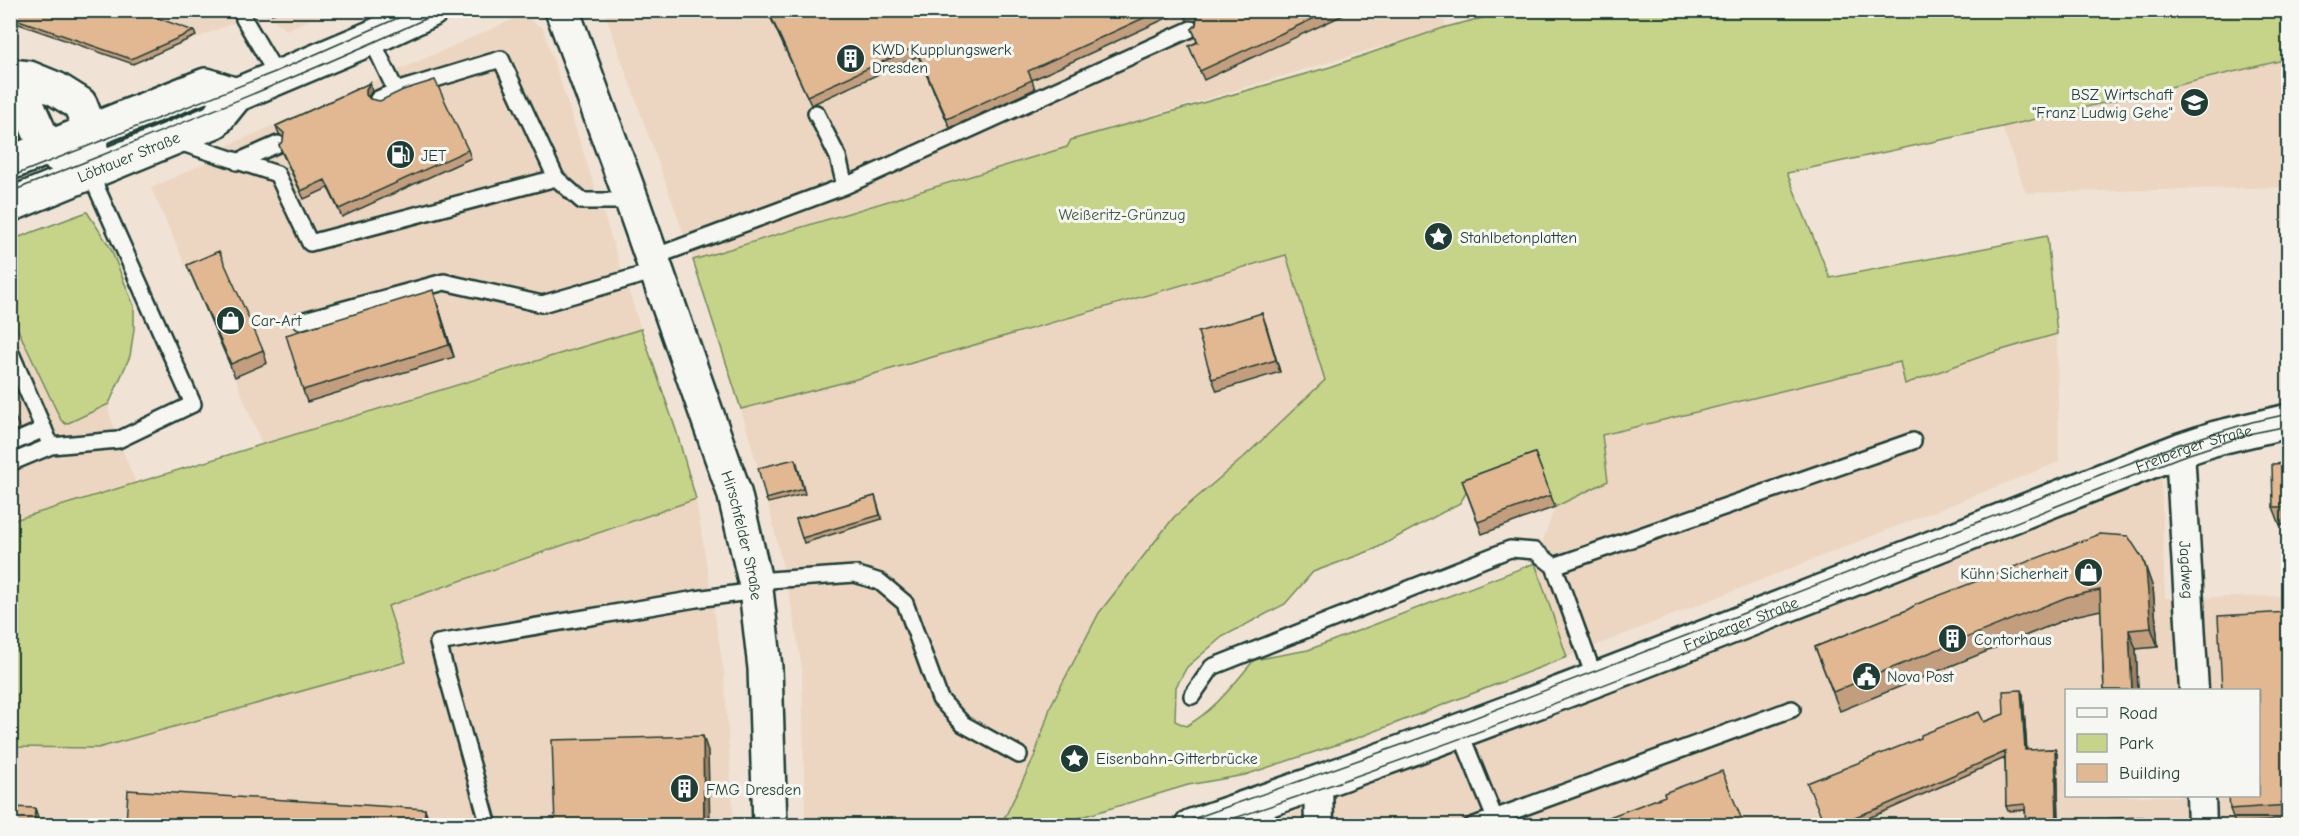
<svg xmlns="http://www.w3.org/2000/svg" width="2299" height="836" viewBox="0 0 2299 836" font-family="'Comic Neue',sans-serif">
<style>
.built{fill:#ecd6c1;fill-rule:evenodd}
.green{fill:#c5d489;stroke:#72885e;stroke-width:1.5}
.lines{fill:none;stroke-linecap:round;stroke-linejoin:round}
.service-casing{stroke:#1f3d34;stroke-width:20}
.minor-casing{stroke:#1f3d34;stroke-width:33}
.tertiary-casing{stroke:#1f3d34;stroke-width:38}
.secondary-casing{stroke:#1f3d34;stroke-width:38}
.service{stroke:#f6f6f2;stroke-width:15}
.minor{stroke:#f6f6f2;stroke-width:28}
.tertiary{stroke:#f6f6f2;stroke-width:33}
.secondary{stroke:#f6f6f2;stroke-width:33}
.tram{stroke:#1f3d34;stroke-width:1.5}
.wall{fill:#c29e7e;stroke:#1f3d34;stroke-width:1.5}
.shaded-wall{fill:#9e8166;stroke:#1f3d34;stroke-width:1.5}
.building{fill:#e1b892;stroke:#1f3d34;stroke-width:1.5}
.labels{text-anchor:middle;stroke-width:6;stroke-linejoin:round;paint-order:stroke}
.poi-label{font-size:16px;fill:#1f3d34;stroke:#f6f6f2;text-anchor:start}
.street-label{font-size:16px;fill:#1f3d34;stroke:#f6f6f2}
.park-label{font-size:16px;fill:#405b45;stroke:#f6f6f2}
</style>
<rect width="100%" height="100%" fill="#f0e3d5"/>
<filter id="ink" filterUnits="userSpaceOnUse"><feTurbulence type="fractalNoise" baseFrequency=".0167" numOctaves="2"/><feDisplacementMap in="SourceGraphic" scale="12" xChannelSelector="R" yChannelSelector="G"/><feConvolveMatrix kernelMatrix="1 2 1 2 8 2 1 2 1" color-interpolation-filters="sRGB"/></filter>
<g filter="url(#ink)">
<path class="built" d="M11,10L330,11L286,30L263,11L133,64L11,22Z
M1440,10L1446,27L1071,140L1067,147L693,260L604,11Z
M516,18H526L543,28L641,329L262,445L235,377L151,188L203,164L229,145Z
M2288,59V187L2026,193L2002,127Z
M1286,254L1325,380L1243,458L1174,517L1099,613L1051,705L1035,755L1006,815L998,825H805L802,668L790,599L768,503L741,409L853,380Z
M10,315L61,420L66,424L109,404V412L118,440L136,483L11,522Z
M2057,334L2059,462L1567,657L1535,563L1555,507L1608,481L1601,435L1900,362L1905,384L1991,353Z
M2161,477L2165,598L2288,596V825L1259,826ZM2066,690H2258V796H2066Z
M696,499L724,672L734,825L11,826V747L98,748L406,662L388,606Z"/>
<path class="green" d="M1511,11H2288V59L2002,127L1787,173L1830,278L2047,236L2057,334L1991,353L1905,384L1900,362L1602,435L1608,481L1555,507L1539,466L1466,493L1460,503L1375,549L1313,572L1285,604L1222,637L1187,667L1176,687L1175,721L1186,726C1214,711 1234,684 1254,660L1308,650L1535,563L1567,657L1360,737L1245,775L1188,785L1075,819L1072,825H998L1006,815L1035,755L1051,705L1099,613L1174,517L1243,458L1325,380L1286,255L853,380L741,409L693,260L1067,147L1071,140L1330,67L1446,27Z
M87,212L110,247L134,306V329L130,356L109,404L66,424L61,420L11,315V240Z
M641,329L676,430L696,499L388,606L406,662L98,748L11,747V521Z"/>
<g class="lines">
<defs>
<path id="service" d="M242,10L244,19L278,77
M371,38L396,91L501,59L556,178
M378,99L396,91
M816,113L838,157L845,186
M176,141L277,174L310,243L556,178L582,201H632
M237,162L278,144
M651,258L845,186L1191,29
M301,321L444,282L542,304L656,271
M10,351L51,446
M10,444L44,429
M10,463L51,446L118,440L193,404L90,173
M1554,566L1913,441
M755,581L855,574L880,582L905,603L940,699L963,724L1019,755
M1192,696L1212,667L1510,549L1535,551L1554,566L1595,679
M1460,732L1498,826
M489,826L438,643L696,599L756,591
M1472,826L1792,709"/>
<g id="minor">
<path id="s1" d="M2180,450L2194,690"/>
<path d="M1318,783L1319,826"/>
<path d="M2201,796L2202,826"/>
</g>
<g id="tertiary">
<path id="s2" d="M562,10L632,201L734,492L755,581L765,668L770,826"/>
<path d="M10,76L29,78L56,89L80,104L91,132L90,173L47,149L29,109L10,85"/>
<path id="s3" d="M1192,826C1526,713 1852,578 2180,450L2216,438L2288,421"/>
</g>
<g id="secondary">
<path d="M10,163L206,85L236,95"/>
<path id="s4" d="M10,205L208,124L215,121L236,95L371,38L431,10"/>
</g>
</defs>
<use href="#service" class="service-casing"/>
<use href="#minor" class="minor-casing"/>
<use href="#tertiary" class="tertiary-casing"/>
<use href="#secondary" class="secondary-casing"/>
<use href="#service" class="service"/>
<use href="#minor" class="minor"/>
<use href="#tertiary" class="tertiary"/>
<use href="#secondary" class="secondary"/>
<path class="tram" d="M10,177L275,72L416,10
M10,192C156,133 302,77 444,10
M1173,826L1443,730L2179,444L2252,422L2288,414
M1211,826C1539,717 1859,584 2180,457L2253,433L2288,426"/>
</g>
<path class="wall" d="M10,10L194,31L196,36L133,64L10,21Z
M254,10H262L256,13Z
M271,10H282L272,14Z
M767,10H1354L1204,80L1189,46L1197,42L1192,29L1196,25V21L1187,20L1182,11L1032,80L1035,89L950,128L918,56L811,105Z
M1376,10H1388L1378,15Z
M370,83L372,91L368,98L370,99L468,150L471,158L342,217L328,188L304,199L282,153L279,145L283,141L284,138L279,134L276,126Z
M187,265L263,350L267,363L235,377Z
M437,302L454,357L307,402L303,390Z
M1266,325L1280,372L1217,391L1212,379Z
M10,405L20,429L10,434Z
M1535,453L1555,507L1482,534L1462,480Z
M797,463L805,494L768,503L766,499Z
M2289,463V525H2280L2273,507Z
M875,496L882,519L804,543L796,519Z
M2100,534L2153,588L2158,647L2136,649L2138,690H2104L2101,610L2074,616L1840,711L1815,647Z
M2289,612V820L2235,823L2230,809Z
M2023,695L2027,750L2055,749L2057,754L2059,821L2143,817L2145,822L2026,825L2025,810L2008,811L2006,806L2005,758L1881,813L1849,825H1825L1984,722L2004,714Z"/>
<path class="shaded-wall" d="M370,83L372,91L368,97L366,95V89Z
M433,290L437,302L454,357L449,345Z
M1262,313L1266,325L1280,372L1276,360Z
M2143,559L2153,588L2158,647L2151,628Z
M2129,630L2136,649L2138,690H2132Z
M2021,690L2023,695L2027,756L2025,750Z
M703,736L708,751L710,825H704Z
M2055,749L2057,754L2059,825L2057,821Z
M35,808L39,820V825H34Z
M425,809L430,822L429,825H424Z"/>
<path class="building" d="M10,10H135L194,31L131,59L10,17Z
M768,10H1161L1028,71L1032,80L947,119L915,47L807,96Z
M1183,10H1332L1200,71L1189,46L1198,42L1192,29L1196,25L1197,17L1193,12Z
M435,80L468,150L339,209L325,180L301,191L279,145L283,141L284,133L276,126L370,83L366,89V95L370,99L380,101L403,90Z
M219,251L263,350L231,364L187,265Z
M433,290L449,345L303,390L286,335Z
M1262,313L1276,360L1212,379L1198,332Z
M10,405L14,413L10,415Z
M1535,453L1551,495L1478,522L1462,480Z
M795,459L803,489L766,499L758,468Z
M2289,463V507H2273L2272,464Z
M875,496L880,515L802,538L796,519Z
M2100,534L2128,536L2143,559L2146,569L2151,628L2129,630L2132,690H2104L2100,590L2067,597L1833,692L1815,647L1907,610L1917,604Z
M2289,612V805L2230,809L2229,795H2259V690H2222L2218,616Z
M2021,690L2025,750L2055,749L2057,821L2143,817V825H2026L2025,804L2006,806L2005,752L1879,808L1833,825H1825L1807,783L1921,738V735L1979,712L1984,722L2004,714L2003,691Z
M703,736L704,825H555L552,740Z
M1722,771L1744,825H1588L1665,796L1664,793Z
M128,790L425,809L424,825H126Z
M10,807L35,808L34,825H10Z"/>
</g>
<defs>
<symbol id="building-disc" viewBox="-11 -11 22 22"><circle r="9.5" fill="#1f3d34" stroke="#f6f6f2"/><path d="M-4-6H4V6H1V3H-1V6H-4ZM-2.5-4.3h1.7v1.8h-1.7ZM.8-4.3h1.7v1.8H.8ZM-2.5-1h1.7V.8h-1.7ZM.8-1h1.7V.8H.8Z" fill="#fff"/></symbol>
<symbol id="school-disc" viewBox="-11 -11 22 22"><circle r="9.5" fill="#1f3d34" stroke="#f6f6f2"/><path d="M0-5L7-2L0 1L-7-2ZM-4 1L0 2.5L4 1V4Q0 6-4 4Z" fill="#fff"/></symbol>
<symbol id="fuel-disc" viewBox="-11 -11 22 22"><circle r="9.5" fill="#1f3d34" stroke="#f6f6f2"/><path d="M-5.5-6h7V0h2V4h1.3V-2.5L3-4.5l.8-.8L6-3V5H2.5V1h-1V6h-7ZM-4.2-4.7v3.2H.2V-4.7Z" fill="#fff"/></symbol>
<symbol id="sight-disc" viewBox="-11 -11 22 22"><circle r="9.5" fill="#1f3d34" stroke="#f6f6f2"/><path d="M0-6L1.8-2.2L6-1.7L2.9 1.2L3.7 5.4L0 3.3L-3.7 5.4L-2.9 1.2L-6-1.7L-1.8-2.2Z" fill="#fff"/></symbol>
<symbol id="shop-disc" viewBox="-11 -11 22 22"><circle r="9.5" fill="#1f3d34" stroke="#f6f6f2"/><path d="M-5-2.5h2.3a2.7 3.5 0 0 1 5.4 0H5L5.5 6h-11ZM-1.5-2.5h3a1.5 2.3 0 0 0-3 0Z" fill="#fff"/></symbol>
<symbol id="civic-disc" viewBox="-11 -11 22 22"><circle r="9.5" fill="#1f3d34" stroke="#f6f6f2"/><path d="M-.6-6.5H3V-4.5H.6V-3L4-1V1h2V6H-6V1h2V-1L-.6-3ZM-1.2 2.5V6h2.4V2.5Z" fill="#fff"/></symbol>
</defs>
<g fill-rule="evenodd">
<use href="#building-disc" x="834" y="42" width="33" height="33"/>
<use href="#school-disc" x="2178" y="86" width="33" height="33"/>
<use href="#fuel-disc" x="384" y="138" width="33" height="33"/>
<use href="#sight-disc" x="1422" y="220" width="33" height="33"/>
<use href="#shop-disc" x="214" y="304" width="33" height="33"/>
<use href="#shop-disc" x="2072" y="556" width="33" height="33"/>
<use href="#building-disc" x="1936" y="622" width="33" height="33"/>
<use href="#civic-disc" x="1850" y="660" width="33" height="33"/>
<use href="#sight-disc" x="1058" y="742" width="33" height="33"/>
<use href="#building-disc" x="668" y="772" width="33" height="33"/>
</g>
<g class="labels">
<g class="poi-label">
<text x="872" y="55">KWD Kupplungswerk<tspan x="872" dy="18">Dresden</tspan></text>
<text x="2173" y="100" text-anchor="end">BSZ Wirtschaft<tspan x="2173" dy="18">"Franz Ludwig Gehe"</tspan></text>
<text x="421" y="161">JET</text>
<text x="1460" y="243">Stahlbetonplatten</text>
<text x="251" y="326">Car-Art</text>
<text x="2068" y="579" text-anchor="end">Kühn Sicherheit</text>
<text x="1974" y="645">Contorhaus</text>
<text x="1887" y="682">Nova Post</text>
<text x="1096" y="764">Eisenbahn-Gitterbrücke</text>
<text x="706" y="795">FMG Dresden</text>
</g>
<g class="street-label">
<text dy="6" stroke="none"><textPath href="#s4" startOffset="128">Löbtauer Straße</textPath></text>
<text dy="6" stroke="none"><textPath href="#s3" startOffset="1071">Freiberger Straße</textPath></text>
<text dy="6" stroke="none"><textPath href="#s2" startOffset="556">Hirschfelder Straße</textPath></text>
<text dy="6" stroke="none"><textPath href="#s1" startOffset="120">Jagdweg</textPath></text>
<text dy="6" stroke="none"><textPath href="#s3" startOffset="585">Freiberger Straße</textPath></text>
</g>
<g class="park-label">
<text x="1122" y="220">Weißeritz-Grünzug</text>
</g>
</g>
<rect width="2299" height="836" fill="none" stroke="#f6f6f2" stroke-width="36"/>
<rect x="18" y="18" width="2263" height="800" fill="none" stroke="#1f3d34" stroke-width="2" filter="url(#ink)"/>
<rect x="2065" y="689" width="195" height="108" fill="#f6f6f2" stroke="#a0aca6" stroke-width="1.5"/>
<rect x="2077" y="708" width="30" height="9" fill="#f6f6f2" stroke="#a0aca6" stroke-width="1.5"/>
<text x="2119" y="719" font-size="18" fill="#1f3d34">Road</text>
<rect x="2077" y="734" width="30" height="18" fill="#c5d489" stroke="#a0aca6" stroke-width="1.5"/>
<text x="2119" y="749" font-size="18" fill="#1f3d34">Park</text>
<rect x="2077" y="764" width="30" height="18" fill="#e1b892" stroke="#a0aca6" stroke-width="1.5"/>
<text x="2119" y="779" font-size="18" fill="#1f3d34">Building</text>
</svg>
